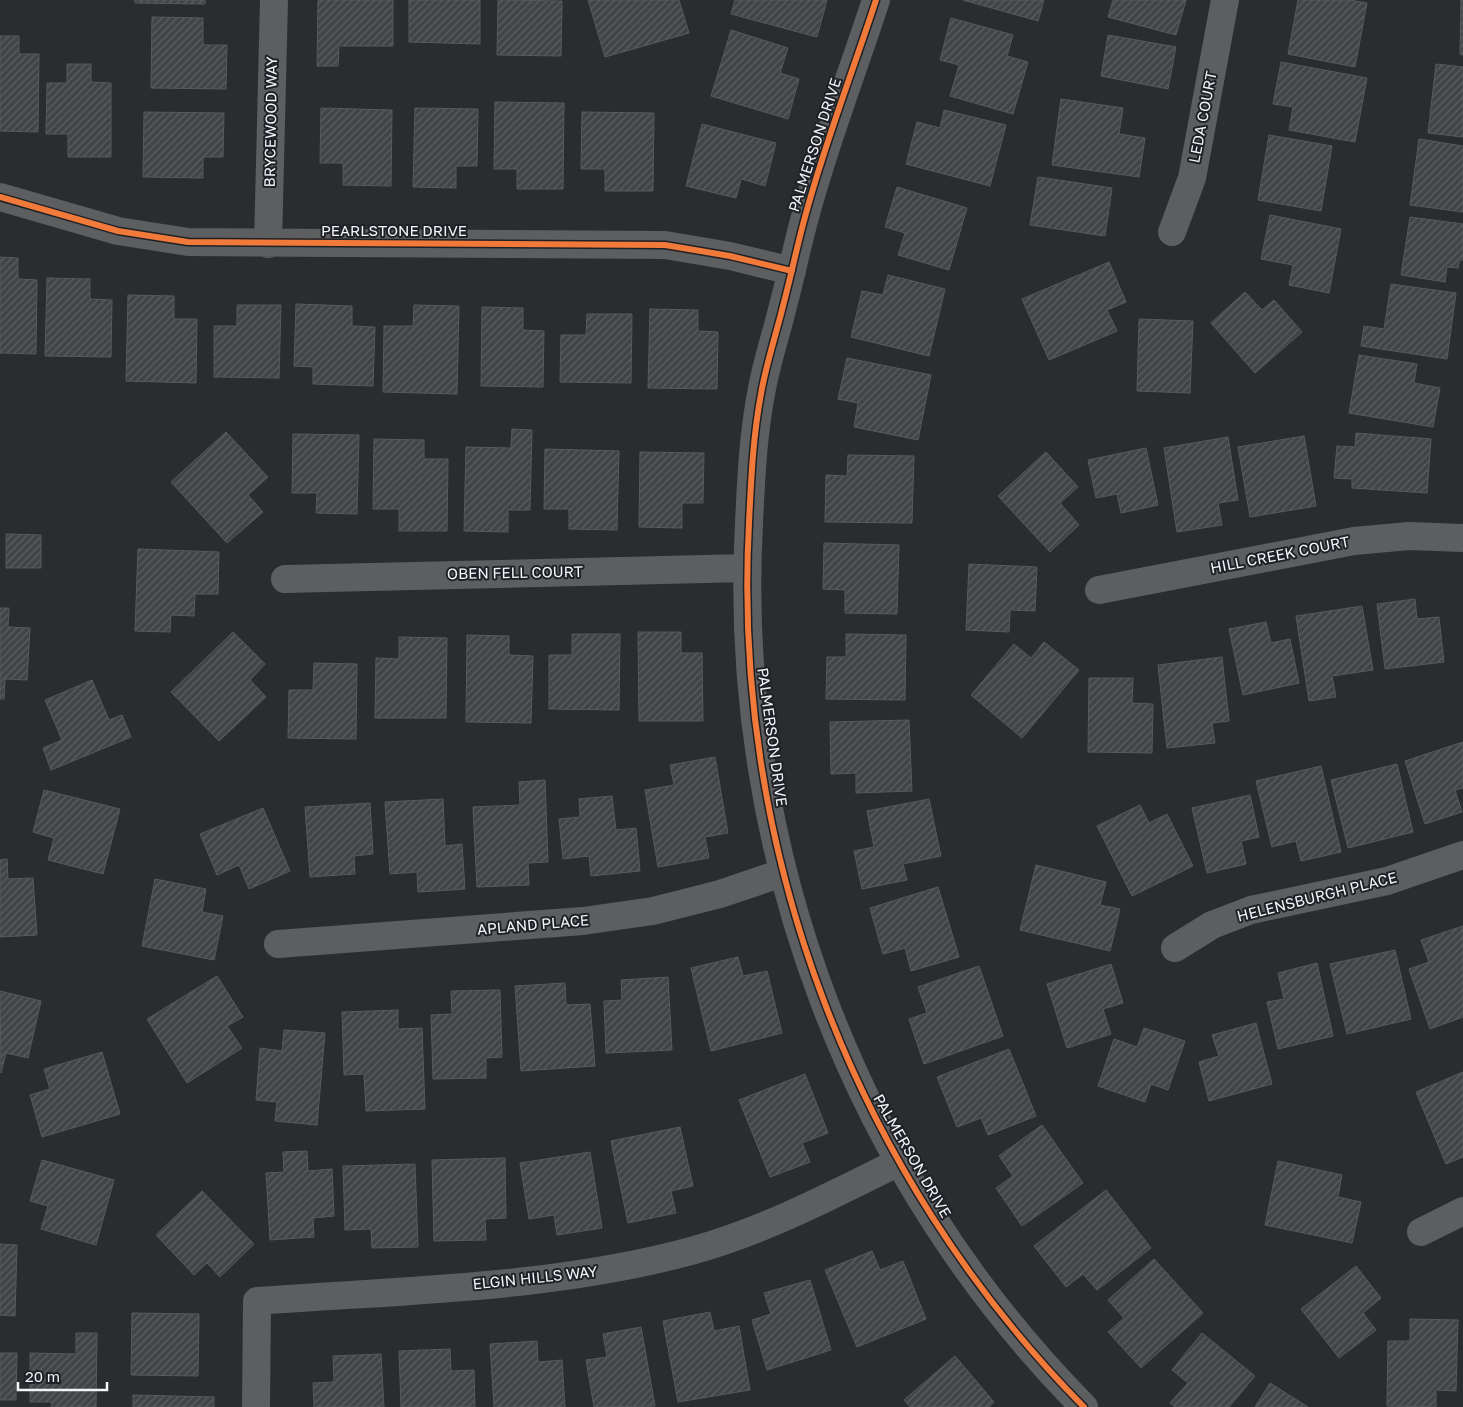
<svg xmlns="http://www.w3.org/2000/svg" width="1463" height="1407" viewBox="0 0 1463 1407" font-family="'Golos Text',sans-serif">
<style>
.building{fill:url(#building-hatch);stroke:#58595c}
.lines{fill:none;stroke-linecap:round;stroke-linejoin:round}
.minor{stroke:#5d5e5f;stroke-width:28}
.cycleway-casing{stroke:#1f2126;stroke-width:9}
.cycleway{stroke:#f17a3a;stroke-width:6}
.labels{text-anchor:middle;stroke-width:4;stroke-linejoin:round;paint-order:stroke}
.street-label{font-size:15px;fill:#f2f4f8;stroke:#1f2126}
</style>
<defs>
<pattern id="building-hatch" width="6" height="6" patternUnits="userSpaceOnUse" patternTransform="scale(1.25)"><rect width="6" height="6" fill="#414345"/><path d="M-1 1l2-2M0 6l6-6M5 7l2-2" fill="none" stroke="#5d5f61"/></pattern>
</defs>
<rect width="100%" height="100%" fill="#2a2c2e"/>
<path class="building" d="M135,0H205V4L135,3Z
M318,0H393V46H339L338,66H317Z
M409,0H480V44L409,42Z
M498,0L562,1L561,56L497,55Z
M588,0H679L689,33L605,57Z
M735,0H827L817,37L731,14Z
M963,0H1044L1038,21Z
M1113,0H1186L1176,35L1108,17Z
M1298,0H1350L1367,3L1355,67L1288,54Z
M1461,0H1463V55L1460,54Z
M152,17L203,18V45H227L226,89L151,88Z
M951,18L1013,35L1007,56L1028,62L1013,114L950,96L959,65L940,60Z
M731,30L788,48L780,73L799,79L788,119L711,96Z
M1108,35L1176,47L1168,89L1101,76Z
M0,36H19V54H39L38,132L0,131Z
M1281,62L1367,78L1355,142L1289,130L1293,107L1273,104Z
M67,64H91V82L111,83V157H68V134H46L47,83H67Z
M1436,64L1463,67V137L1428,133Z
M1061,99L1123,108L1119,134L1145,138L1139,177L1052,165Z
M495,102L564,103L563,189H517V169H494Z
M321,108L392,110L391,186L343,185V163H320Z
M415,108L478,109L477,166H456V188L413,187Z
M944,110L1006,125L990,186L906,164L917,122L940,128Z
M144,112L224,113L223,157H203V178L143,177Z
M582,112L654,113L653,191H605V169H581Z
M702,124L776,143L765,186L741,179L736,198L686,186Z
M1269,135L1332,146L1321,211L1258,200Z
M1419,139L1463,146V212L1410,205Z
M1038,177L1112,188L1105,236L1030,225Z
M897,187L967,208L949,270L898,255L905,233L885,227Z
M1270,215L1341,229L1329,293L1289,285L1293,265L1261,259Z
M1410,217L1463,224V260H1460L1458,268L1447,267L1445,282L1401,275Z
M0,257L18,258V279L37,280L36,354L0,353Z
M1109,262L1126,302L1107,310L1117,331L1049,360L1022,299Z
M888,275L945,289L929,356L851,337L862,291L883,295Z
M47,278L90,279V299L112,300L111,357L45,356Z
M1391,284L1456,293L1447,359L1361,346L1364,326L1384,329Z
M1245,292L1262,310L1274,300L1302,332L1255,373L1211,323Z
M128,295L174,296V319H197L196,383L126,381Z
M296,304L352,306V326L375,327L373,386L313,384V367L294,366Z
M237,305H281L279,378L214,377V326H237Z
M414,305L459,306L457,394L383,392L384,326H413Z
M482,307L523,308V330L544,331L543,387L481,386Z
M650,309L698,310V331L718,332L717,389L648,388Z
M587,314H632L631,383L560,382L561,335H586Z
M1139,319L1193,321L1190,393L1137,391Z
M1359,355L1417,364L1414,383L1440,388L1433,427L1349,413Z
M847,358L931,375L918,440L854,427L858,403L838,399Z
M512,429L532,430L530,510H508V532L464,531L466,447L511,448Z
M226,432L268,477L248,495L263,512L227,543L171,482Z
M1356,433L1431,439L1427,493L1352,488V479L1334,478L1337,446L1355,447Z
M293,434L359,435L357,514L316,513L317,493H292Z
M1304,436L1316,506L1250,517L1238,447Z
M1228,437L1238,500L1218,503L1222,525L1177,532L1164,448Z
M374,439L424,440V459H448L447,531H399V509H373Z
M1146,448L1158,505L1121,513L1117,494L1096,498L1088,460Z
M545,449L619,451L617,530L569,529V509H544Z
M640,452L704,453L703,503H682V528L639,527Z
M1046,452L1078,487L1060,503L1079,525L1050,552L998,496Z
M848,455L914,456L912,523L825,522L826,475L847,476Z
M6,534L41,535V568H6Z
M824,543L899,545L897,614L845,613V590L823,589Z
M138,549L219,552L218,594H195L194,616L171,615L170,632L135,631Z
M969,564L1037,567L1035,611L1010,610L1009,632L966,630Z
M1415,599L1417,619L1439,617L1444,662L1385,669L1377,604Z
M1362,606L1373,670L1332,676L1336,697L1309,701L1296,616Z
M0,608H9L8,627L30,628L27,680L5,679L4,699H0Z
M1266,622L1271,643L1290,639L1299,683L1243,695L1229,629Z
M233,632L265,664L250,680L266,697L219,741L171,692Z
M638,632H681V653H702L703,721H639Z
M572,634H620L619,710L549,709V655H572Z
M846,634L906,635L905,700L826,699L827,657H846Z
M467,635L509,636V655L533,656L531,723L466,722Z
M399,637L447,638L446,718H375L376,658L399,659Z
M1044,642L1079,670L1022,738L971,695L1014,644L1031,658Z
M1222,657L1229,721L1212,723L1215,743L1167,748L1158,665Z
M314,663L357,664L356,739L288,738L289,690H313Z
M1089,678H1133L1132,703L1153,704L1152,753L1088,752Z
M92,680L109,720L122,715L131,737L51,770L43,748L62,740L45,700Z
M909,720L912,791L856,793V773L831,774L830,722Z
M1463,742V788L1455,790L1462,812L1425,824L1405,761Z
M715,757L728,833L705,837L709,858L658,867L645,790L674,785L670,765Z
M1397,764L1413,832L1348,848L1331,780Z
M1321,766L1341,852L1301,861L1296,841L1272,847L1256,781Z
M545,780L548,862L528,863L529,885L477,887L473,807L520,805L519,782Z
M44,790L120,809L103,874L48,860L54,838L33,832Z
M1250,795L1259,837L1241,841L1246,864L1207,873L1192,808Z
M612,796L616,830L636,828L640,871L591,876L589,856L563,859L559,819L580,817L579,799Z
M443,799L445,846L462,844L465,889L418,892L417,872L390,874L385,802Z
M929,799L941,856L903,864L907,880L862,889L854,851L874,847L867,811Z
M370,803L373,854L354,856L355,874L310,877L305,807Z
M1140,805L1149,823L1167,814L1193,866L1132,896L1097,826Z
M263,808L290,871L249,889L239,865L217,875L200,834Z
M7,859L8,879L33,878L37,935L0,937V860Z
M1036,865L1106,882L1100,905L1120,909L1110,951L1020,930Z
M155,879L206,889L202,912L223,916L214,960L142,946Z
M938,887L959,957L911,971L905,948L883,954L870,908Z
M1463,926V1017L1430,1029L1409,969L1429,962L1421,940Z
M1395,950L1411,1019L1347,1034L1330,964Z
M738,957L743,976L767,971L782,1033L711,1051L691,968Z
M1317,963L1333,1036L1278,1049L1267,1002L1284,999L1278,973Z
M1111,964L1123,1003L1103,1009L1111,1034L1067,1048L1047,984Z
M979,966L1003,1036L924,1064L909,1019L927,1013L918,987Z
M217,976L243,1017L227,1026L242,1048L187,1083L147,1019Z
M668,977L672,1050L606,1053L604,1001L622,1000L621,980Z
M565,983L566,1005L590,1004L595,1066L521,1071L515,986Z
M500,990L502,1057L486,1058V1078L433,1079L431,1015L452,1014L451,991Z
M0,991L41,1001L28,1058L6,1053L1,1073Z
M398,1010V1029L422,1028L425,1109L366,1111L364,1074L344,1075L342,1012Z
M1256,1023L1272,1084L1209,1101L1199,1062L1219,1056L1212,1035Z
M1144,1028L1185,1041L1168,1090L1151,1084L1145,1102L1098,1086L1114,1039L1137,1047Z
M284,1030L325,1033L317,1125L275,1121L277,1102L256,1100L260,1048L282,1051Z
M1009,1049L1036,1116L988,1135L981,1118L957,1127L937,1077Z
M102,1052L120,1114L42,1137L30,1095L50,1089L44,1069Z
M1463,1072V1157L1446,1164L1416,1092Z
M805,1074L828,1133L802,1143L810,1162L770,1177L739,1100Z
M1042,1125L1083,1183L1022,1226L996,1188L1013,1176L999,1156Z
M680,1127L693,1186L671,1191L676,1213L628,1223L611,1141Z
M307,1151L308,1171L332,1169L334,1216L313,1218L314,1237L270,1240L266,1173L284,1172L283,1152Z
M590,1152L602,1228L557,1235L554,1215L529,1219L520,1163Z
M505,1158L506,1218L485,1219L486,1240L434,1241L432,1160Z
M42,1160L114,1180L96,1245L41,1229L48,1206L30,1201Z
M1278,1161L1342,1175L1338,1197L1361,1202L1352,1243L1265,1225Z
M415,1164L418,1247L372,1248L371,1229L345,1230L343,1166Z
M1106,1190L1151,1248L1097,1290L1083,1274L1066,1287L1034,1246Z
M202,1191L254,1244L220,1277L207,1263L194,1275L156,1235Z
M0,1244L17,1245L15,1316L0,1315Z
M872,1251L880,1270L903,1261L926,1319L857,1347L825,1270Z
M1154,1259L1203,1313L1141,1368L1108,1332L1124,1318L1108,1300Z
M1356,1266L1381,1298L1363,1313L1376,1330L1339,1358L1301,1309Z
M810,1280L831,1350L767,1370L752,1320L771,1314L764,1293Z
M710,1312L714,1331L739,1326L750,1390L678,1402L663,1321Z
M132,1313L199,1314L198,1376L131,1375Z
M1410,1319L1458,1320L1456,1391L1436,1390V1407L1387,1406L1388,1341H1410Z
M641,1327L655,1406L594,1407L586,1360L607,1357L603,1334Z
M76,1333H97L96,1407H51L52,1402H30V1353L76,1354Z
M1202,1333L1255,1376L1229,1407H1175L1170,1403L1188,1383L1172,1370Z
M537,1341L538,1362L562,1360L565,1407H494L490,1344Z
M450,1349L451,1371L474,1370L475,1407H401L399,1351Z
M0,1353H17L16,1400H0Z
M381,1354L384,1407H314L313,1383L334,1382L333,1356Z
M955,1356L994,1402L989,1407H910L904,1400Z
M1270,1383L1308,1407H1255Z
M133,1395L214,1397V1407H133Z"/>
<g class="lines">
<path class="minor" d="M876,0C853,71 824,145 805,217C797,246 791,276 783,306C776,335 766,364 761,394C753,436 751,480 749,523C731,848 854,1175 1084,1407
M0,197L118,231L188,242L665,245L730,256L792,271
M1172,232L1192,178L1225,0
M268,244L274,0
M285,579L746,568
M1099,590L1354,541L1409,536L1463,538
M278,944L583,921L653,911L720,894L782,873
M1175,948L1212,925L1251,910L1387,881L1463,855
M1421,1232L1463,1211
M256,1407L257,1301C402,1290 550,1289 691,1251C764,1231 831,1196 899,1162"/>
<defs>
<path id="cycleway" d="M876,0C853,71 824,145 805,217C797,246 791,276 783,306C776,335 766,364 761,394C753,436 751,480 749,523C731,848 854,1175 1084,1407
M0,197L118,231L188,242L665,245L730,256L792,271"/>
</defs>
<use href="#cycleway" class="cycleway-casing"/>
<use href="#cycleway" class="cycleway"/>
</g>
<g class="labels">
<g class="street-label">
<text transform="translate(1203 117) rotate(-79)" y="5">LEDA COURT</text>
<text transform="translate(271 122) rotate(-89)" y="5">BRYCEWOOD WAY</text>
<text transform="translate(815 145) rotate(-72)" y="5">PALMERSON DRIVE</text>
<text x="394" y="236">PEARLSTONE DRIVE</text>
<text transform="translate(1280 555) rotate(-11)" y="5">HILL CREEK COURT</text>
<text transform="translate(515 573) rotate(-1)" y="5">OBEN FELL COURT</text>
<text transform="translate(772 737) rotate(82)" y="5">PALMERSON DRIVE</text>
<text transform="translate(1317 897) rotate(-14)" y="5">HELENSBURGH PLACE</text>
<text transform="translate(533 925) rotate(-5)" y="5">APLAND PLACE</text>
<text transform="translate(912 1156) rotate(60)" y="5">PALMERSON DRIVE</text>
<text transform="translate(535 1278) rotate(-6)" y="5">ELGIN HILLS WAY</text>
</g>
</g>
<path d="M18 1382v8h89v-8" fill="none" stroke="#f2f4f8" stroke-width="2.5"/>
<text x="25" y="1382" font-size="15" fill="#f2f4f8" stroke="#1f2126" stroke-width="4" paint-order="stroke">20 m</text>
</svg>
